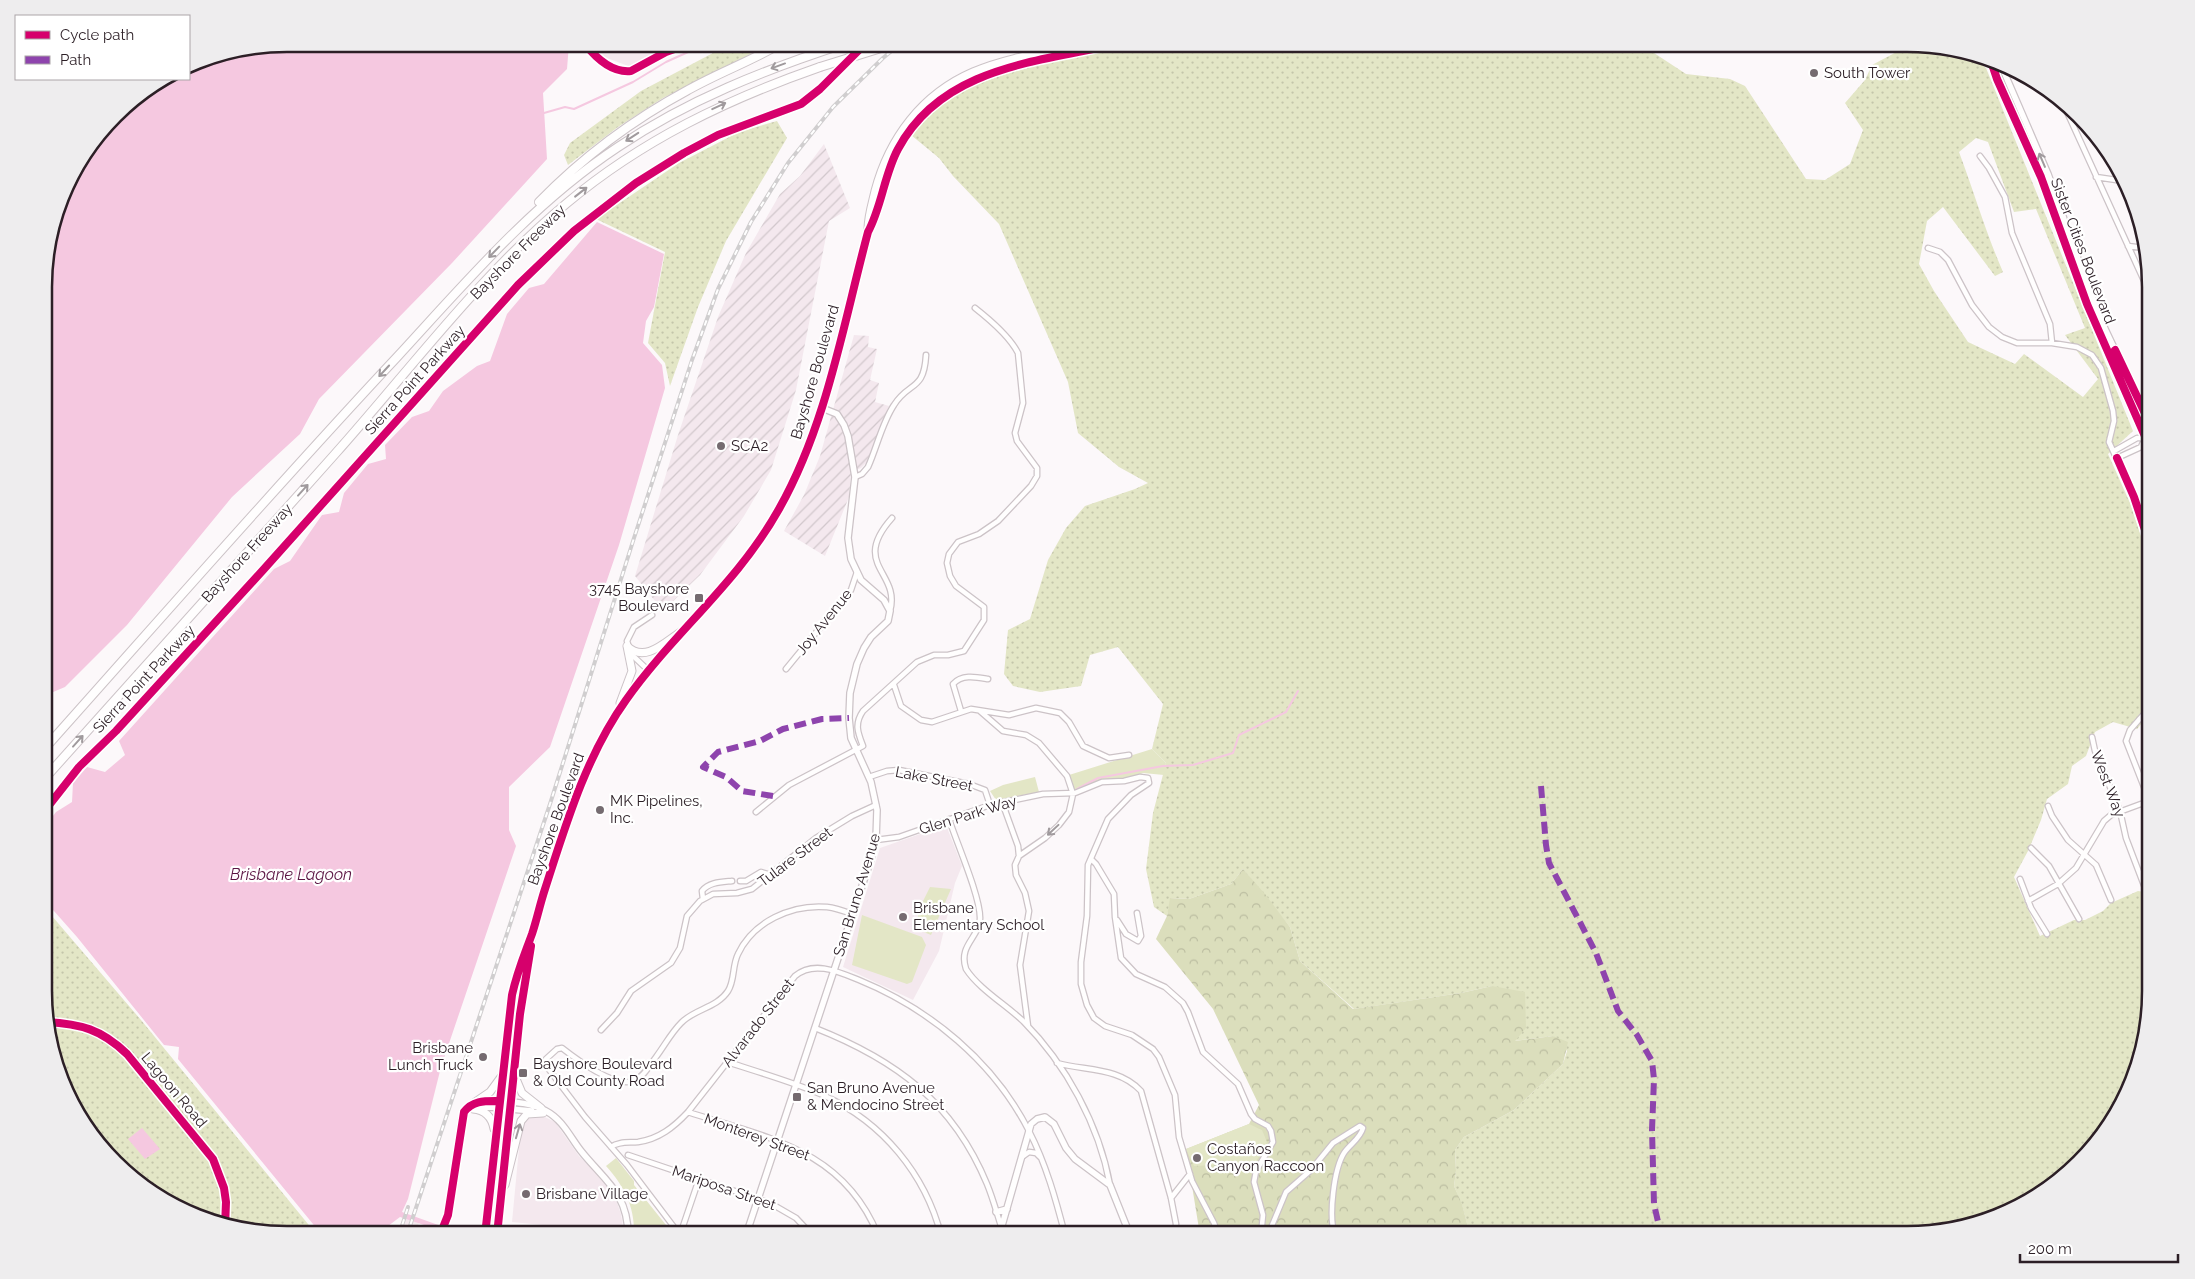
<svg xmlns="http://www.w3.org/2000/svg" width="2195" height="1279" viewBox="0 0 2195 1279" font-family="Raleway,sans-serif">
<style>
.built{fill:#f4e8ee}
.industrial{fill:url(#industrial-furrows)}
.grass{fill:url(#grass-dots);fill-rule:evenodd}
.forest{fill:url(#forest-crowns)}
.park{fill:#e3e6c6}
.water{fill:#f5c8e0}
.lines{fill:none;stroke-linecap:round;stroke-linejoin:round}
.stream{stroke:#f5c8e0;stroke-width:2}
.street-casing{stroke:#ccc3c7;stroke-width:7}
.secondary-casing{stroke:#ccc3c7;stroke-width:8}
.primary-casing{stroke:#ccc3c7;stroke-width:9}
.highway-casing{stroke:#ccc3c7;stroke-width:10}
.street{stroke:#fffefe;stroke-width:4.5}
.secondary{stroke:#fffefe;stroke-width:5.5}
.primary{stroke:#fffefe;stroke-width:7}
.highway{stroke:#fffefe;stroke-width:8}
.rail-casing{stroke:#d0cecf;stroke-width:4}
.rail{stroke:#fff;stroke-width:2;stroke-dasharray:5.5;stroke-linecap:butt}
.highway-bridge-casing{stroke:#ccc3c7;stroke-width:10;stroke-linecap:butt}
.highway-bridge{stroke:#fffefe;stroke-width:8}
.quiet{stroke:#8e44ad;stroke-width:6;stroke-dasharray:12 6;stroke-linecap:butt}
.cycleway-casing{stroke:#fff;stroke-width:11}
.cycleway{stroke:#d6006c;stroke-width:8}
.oneway{stroke:#a09a9d}
.poi-dot{fill:#756b70;stroke:#fff;stroke-width:2}
.labels{text-anchor:middle;stroke-width:4.5;stroke-linejoin:round;paint-order:stroke}
.poi-label{font-size:15px;fill:#2c1f26;stroke:#fff;text-anchor:start}
.street-label{font-size:15px;fill:#2c1f26;stroke:#fff}
.water-label{font-size:16px;font-style:italic;fill:#5b1543;stroke:#fff}
.rim{fill:none;stroke:#2c1f26;stroke-width:2.5}
</style>
<defs>
<pattern id="industrial-furrows" width="10" height="10" patternUnits="userSpaceOnUse" patternTransform="scale(1.25)"><rect width="10" height="10" fill="#f4e8ee"/><path d="M-1 1l2-2M0 10L10 0M9 11l2-2" fill="none" stroke="#d1c7cc"/></pattern>
<pattern id="grass-dots" width="8" height="8" patternUnits="userSpaceOnUse" patternTransform="scale(1.25)"><rect width="8" height="8" fill="#e3e6c6"/><path d="M2 2h.1M6 6h.1" fill="none" stroke="#c3c5aa" stroke-width="1.8" stroke-linecap="round"/></pattern>
<pattern id="forest-crowns" width="20" height="18" patternUnits="userSpaceOnUse" patternTransform="scale(1.25)"><rect width="20" height="18" fill="#dbdebc"/><path d="M2 6a3 3 0 1 1 6 0M12 15a3 3 0 1 1 6 0" fill="none" stroke="#bcbea1"/></pattern>
</defs>
<rect width="100%" height="100%" fill="#fcf8fa"/>
<path class="built" d="M591,44H682L667,49L631,67L599,55Z
M946,825L962,866L955,883L939,951L913,1000L843,967L880,848Z
M535,1116L545,1117L555,1122L579,1156L605,1181L615,1197L621,1214L624,1233L512,1222L521,1127L528,1118Z
M403,1218L419,1223L414,1235H396Z"/>
<path class="industrial" d="M824,144L850,208L829,221L796,390L771,470L744,516L700,575L663,611L635,576L678,435L718,317L746,253L780,194L800,176Z
M854,335L869,336L868,347L877,349L870,380L879,383L875,402L889,406L869,460L861,468L851,472L849,497L825,556L784,531L804,495L820,456Z"/>
<path class="grass" d="M730,44H770L663,98L618,127L568,165L564,155L570,143L641,91Z
M1146,44H1536L1542,48L1549,50L1568,44H1615L1624,49L1651,51L1686,74L1730,79L1745,86L1806,179L1825,180L1850,164L1863,130L1845,103L1865,80L1872,65L1906,47V44L1967,52L1986,68L2133,431L2108,454L2130,503L2151,567V712L2137,729L2113,722L2095,732L2086,756L2072,766L2068,784L2047,799L2041,820L2028,851L2014,877L2040,936L2074,920H2085L2103,911L2111,903L2138,891L2151,893V1007L2138,1070L2118,1114L2080,1164L2030,1202L1971,1227L1923,1235H1470L1462,1205L1454,1186L1456,1171L1455,1150L1464,1137L1514,1110L1563,1064L1567,1051L1553,1036L1514,1041L1492,986L1461,993L1354,1009L1300,961L1290,927L1243,869L1231,884L1189,899L1171,898L1167,916L1154,907L1146,869L1153,813L1166,763L1152,749L1163,704L1118,647L1090,655L1081,686L1040,692L1013,686L1004,674L1008,630L1030,619L1048,560L1066,528L1085,506L1135,489L1148,483L1119,467L1078,433L1068,382L999,224L953,176L939,158L911,135C928,117 944,99 967,89C1017,65 1091,55 1146,44ZM1976,138L1988,142L2014,212L2036,209L2085,328L2065,335L2098,379L2083,397L2024,354L2015,364L1968,342L1934,291L1919,264L1927,221L1943,207L1995,276L2003,272C1986,233 1974,192 1959,152Z
M777,121L787,138L726,241L698,307L670,386L665,363L648,343L665,252L596,219L679,163L739,132Z
M46,909L141,1020L317,1235H287L224,1227L165,1202L85,1127L46,1023Z"/>
<path class="forest" d="M1243,869L1265,894L1290,927L1300,961L1353,1009L1461,993L1492,986L1525,992L1526,1028L1515,1041L1553,1036L1568,1042L1563,1064L1514,1110L1464,1137L1455,1150L1456,1171L1454,1186L1462,1204L1470,1235H1200L1186,1149L1249,1124L1259,1105L1213,1009L1156,939L1167,916L1170,898L1189,899L1231,884Z"/>
<path class="park" d="M1152,749L1166,763L1164,775L1143,773L1127,780L1098,781L1075,791L1069,775Z
M1035,777L1039,792L996,800L990,791L1003,785Z
M930,887L951,889L931,935L916,929L919,909Z
M862,915L922,937L926,945L912,982L907,984L852,965Z
M1249,1124L1262,1130L1267,1142L1255,1163L1194,1166L1186,1149Z
M616,1158L634,1181V1185L674,1235H634C635,1208 625,1187 606,1166Z"/>
<path class="water" d="M287,44H569L567,69L543,93L547,159L452,263L319,399L300,434L232,497L127,625L65,687L46,695V256L69,179L126,104L168,79H189V66L194,62Z
M597,222L664,254L654,307L646,321L643,343L662,365L665,388L619,545L550,747L509,787V830L516,846L441,1067L408,1199L402,1212L455,1231L460,1235H454L400,1217L384,1229L322,1235L178,1059L179,1047L164,1045L77,937L46,902V825L56,812L72,802L73,783L87,767L105,772L125,755L119,741L274,569L290,561L322,515L339,512L344,493L368,464L386,459L385,445L412,417L429,411L443,391L477,366L490,361L507,314L529,288L544,284Z
M142,1128L160,1149L145,1159L128,1139Z"/>
<g class="lines">
<path class="stream" d="M544,113L565,107L574,109L633,82L666,62L706,44
M1077,789L1098,778L1163,766L1193,765L1233,753L1239,735L1286,712L1298,691"/>
<defs>
<path id="street" d="M2023,74L2029,76
M2062,101L2151,296
M1980,156L1989,168L2005,197L2012,233L2050,324L2052,343
M2096,177L2123,181
M2128,246L2144,248
M1928,248L1940,252L1948,260L1972,305L1989,327L2002,337L2017,343H2052L2077,347L2092,355L2101,368L2113,411L2114,421L2109,442L2134,497L2151,548
M2114,451L2137,438H2145L2151,436
M2117,458L2141,447L2145,438
M855,477L862,474L868,467C877,447 882,423 894,405C909,381 924,392 926,355
M890,611C901,572 850,565 892,518
M786,669L851,590L857,572
M649,671L631,654L627,641L634,627L652,615
M894,685L901,706L921,720L932,722L971,709L1009,715L1036,708L1060,713L1069,722L1083,746L1109,758L1129,755
M2151,706L2130,730L2126,741L2151,805
M961,711L953,684C962,674 976,677 988,679
M980,711L1003,731L1026,735L1039,743L1067,776L1073,794L1069,812L1059,825L1045,838L1019,856L1015,865L1016,875L1025,893L1029,911L1020,965L1028,1026
M2092,737L2095,751L2120,811L2126,838L2145,888
M869,777L887,771L899,770L969,784L985,790L990,805
M1002,802L1018,846L1019,856
M2048,806L2052,816L2068,840L2096,865L2111,900
M756,812L789,785L863,746C858,733 854,724 863,711L917,662L934,655H948L964,651L984,620V607L956,586L950,576L947,563L949,554L958,542L979,534L998,521L1031,486L1037,476V468L1017,441L1015,433L1023,403L1018,353C1010,337 989,319 975,308
M949,819C956,841 981,898 980,919C979,938 958,945 966,969C978,988 1006,1005 1023,1021C1066,1064 1099,1125 1110,1185
M876,840L899,837L990,805L1043,794L1075,793L1102,782L1124,781L1140,777L1148,778L1149,783L1131,795L1108,819L1088,865L1087,916L1081,962V984L1087,1005L1094,1018L1105,1026L1132,1035L1153,1049L1159,1057L1175,1095L1179,1137L1192,1181L1214,1223L1218,1235
M2031,848L2049,866L2079,919
M1091,859L1096,864L1114,894L1115,917L1121,958L1136,974L1165,987L1183,1003L1188,1012L1203,1052L1238,1084L1251,1114L1255,1119L1268,1126L1271,1131L1273,1142L1256,1171L1254,1182L1263,1215L1261,1235
M2020,879L2031,908L2047,934
M740,881H746L761,872L771,875
M703,899L702,891C709,882 722,882 732,881
M2028,901L2058,884L2076,868L2104,821L2111,815L2149,801
M1117,920L1126,934L1138,941L1141,936L1137,913
M815,1028C896,1060 953,1102 987,1184C994,1201 998,1218 1004,1235
M601,1030L617,1013L631,991L671,963L680,948L687,916L700,901L713,894L737,893L752,889L816,838L852,816L876,805
M728,1062C760,1073 794,1082 825,1096C883,1123 925,1174 941,1235
M1057,1063C1086,1071 1119,1067 1141,1091L1171,1198L1176,1224L1175,1235
M688,1112C768,1138 843,1149 878,1235
M611,1147C619,1141 629,1143 638,1142C659,1139 674,1127 688,1112L795,976C814,960 839,972 859,980C930,1009 994,1062 1029,1131C1046,1164 1056,1200 1065,1235
M628,1155L770,1203L796,1218L812,1235
M1022,1157L1029,1152L1036,1153L1040,1157
M1171,1198L1190,1174
M680,1235L627,1165L585,1117L547,1067L546,1059L557,1049L562,1048C576,1059 615,1088 633,1081C643,1078 650,1065 656,1057C665,1045 671,1033 681,1023C694,1009 717,1008 728,991C735,980 732,966 738,954C753,922 791,904 827,907C836,908 844,911 852,914
M680,1235L699,1179
M1268,1235L1286,1192L1311,1170L1333,1143L1360,1126L1363,1128C1360,1139 1350,1144 1344,1153C1334,1169 1328,1217 1335,1235"/>
<path id="secondary" d="M1991,61L1997,79L2041,177L2087,304L2151,450
M2001,65L2048,174L2084,276L2105,329L2151,426
M46,809L79,767L116,731L264,569L518,285L574,231L636,183L684,153L718,135L801,104L820,89L865,44
M46,1022C81,1024 101,1029 127,1054L213,1159L224,1188L226,1202L225,1227
M474,1109L490,1107L532,1111
M996,1212L1007,1209
M440,1235L448,1215L462,1117C468,1103 480,1100 494,1101C512,1102 530,1102 546,1111C563,1120 570,1137 581,1151C604,1180 628,1193 628,1235
M746,1235L871,859L876,840L877,810L871,782L851,738L849,718L850,693L857,664L864,648L871,637L888,621L890,611L884,600L861,580L851,559L848,538L855,477L848,436L844,425L837,414L822,408
M981,1235L1001,1229L1031,1124L1037,1119L1045,1117L1054,1124L1066,1148L1075,1159L1110,1185L1130,1235"/>
<path id="primary" d="M868,229C868,216 872,204 875,191C889,138 922,94 973,72C1008,57 1048,52 1085,44
M627,646C645,664 666,641 682,631
M620,703L632,671L627,646
M514,1074L522,1093L541,1108
M471,1105L490,1092L501,1077
M473,1109C485,1110 492,1117 494,1129
M505,1185L521,1121L527,1114L543,1113
M485,1235L512,995C517,972 524,956 532,934C537,919 540,904 545,889C566,824 586,756 626,700C674,632 737,584 779,509C827,424 843,325 868,232C882,206 884,175 898,149C942,67 1037,62 1117,44
M497,1235L520,1014L531,939"/>
<path id="highway" d="M539,202C582,158 634,119 688,90C718,73 751,61 780,44
M46,747C163,616 278,484 398,356C467,281 532,204 618,147C688,100 764,70 844,44
M46,777C142,670 239,562 335,454C410,370 479,276 567,203C642,140 728,99 820,67"/>
</defs>
<use href="#street" class="street-casing"/>
<use href="#secondary" class="secondary-casing"/>
<use href="#primary" class="primary-casing"/>
<use href="#highway" class="highway-casing"/>
<use href="#street" class="street"/>
<use href="#secondary" class="secondary"/>
<use href="#primary" class="primary"/>
<use href="#highway" class="highway"/>
<defs>
<path id="rail" d="M399,1235L408,1207
M407,1235L550,804L634,538L692,360L718,289L751,222L788,163L833,107L883,58L900,44"/>
</defs>
<use href="#rail" class="rail-casing"/>
<use href="#rail" class="rail"/>
<defs>
<path id="highway-bridge" d="M820,67L894,44"/>
</defs>
<use href="#highway-bridge" class="highway-bridge-casing"/>
<use href="#highway-bridge" class="highway-bridge"/>
<path class="quiet" d="M1541,786L1546,845L1549,863L1596,953L1618,1011L1637,1035L1652,1061L1654,1079L1652,1130L1654,1204L1661,1235
M773,796L742,791L726,777L703,767L718,752L760,741L783,729L822,719L849,718"/>
<defs>
<path id="cycleway" d="M585,44C596,58 612,73 631,71L666,52L689,44
M1991,61L1997,79L2041,177L2087,304L2151,450
M2115,350L2151,426
M2117,458L2134,497L2151,548
M46,809L79,767L116,731L264,569L518,285L574,231L636,183L684,153L718,135L801,104L820,89L865,44
M46,1022C81,1024 101,1029 127,1054L213,1159L224,1188L226,1202L225,1227
M440,1235L448,1215L464,1112C473,1100 485,1101 500,1101
M485,1235L512,995C517,972 524,956 532,934C537,919 540,904 545,889C566,824 586,756 626,700C674,632 737,584 779,509C827,424 843,325 868,232C882,206 884,175 898,149C942,67 1037,62 1117,44
M497,1235L520,1014L531,946"/>
</defs>
<use href="#cycleway" class="cycleway-casing"/>
<use href="#cycleway" class="cycleway"/>
</g>
<defs><path id="oneway-shaft" d="M-6 0H5M1.5-3L5.5 0L1.5 3" fill="none" stroke-width="1.6" stroke-linecap="round" stroke-linejoin="round" transform="scale(1.25)"/></defs>
<g class="oneway">
<use href="#oneway-shaft" transform="translate(778 66) rotate(160)"/>
<use href="#oneway-shaft" transform="translate(719 106) rotate(-25)"/>
<use href="#oneway-shaft" transform="translate(632 137) rotate(147)"/>
<use href="#oneway-shaft" transform="translate(2042 160) rotate(-113)"/>
<use href="#oneway-shaft" transform="translate(581 192) rotate(-38)"/>
<use href="#oneway-shaft" transform="translate(494 252) rotate(134)"/>
<use href="#oneway-shaft" transform="translate(384 371) rotate(133)"/>
<use href="#oneway-shaft" transform="translate(303 490) rotate(-48)"/>
<use href="#oneway-shaft" transform="translate(78 741) rotate(-48)"/>
<use href="#oneway-shaft" transform="translate(1053 830) rotate(137)"/>
<use href="#oneway-shaft" transform="translate(518 1131) rotate(-74)"/>
</g>
<g class="poi-dot">
<circle cx="1814" cy="73" r="5"/>
<circle cx="721" cy="446" r="5"/>
<rect x="694" y="593" width="10" height="10" rx="2.5"/>
<circle cx="600" cy="810" r="5"/>
<circle cx="903" cy="917" r="5"/>
<circle cx="483" cy="1057" r="5"/>
<rect x="518" y="1068" width="10" height="10" rx="2.5"/>
<rect x="792" y="1092" width="10" height="10" rx="2.5"/>
<circle cx="1197" cy="1158" r="5"/>
<circle cx="526" cy="1194" r="5"/>
</g>
<g class="labels">
<g class="poi-label">
<text x="1824" y="78">South Tower</text>
<text x="731" y="451">SCA2</text>
<text x="689" y="594" text-anchor="end">3745 Bayshore<tspan x="689" dy="17">Boulevard</tspan></text>
<text x="610" y="806">MK Pipelines,<tspan x="610" dy="17">Inc.</tspan></text>
<text x="913" y="913">Brisbane<tspan x="913" dy="17">Elementary School</tspan></text>
<text x="473" y="1053" text-anchor="end">Brisbane<tspan x="473" dy="17">Lunch Truck</tspan></text>
<text x="533" y="1069">Bayshore Boulevard<tspan x="533" dy="17">&amp; Old County Road</tspan></text>
<text x="807" y="1093">San Bruno Avenue<tspan x="807" dy="17">&amp; Mendocino Street</tspan></text>
<text x="1207" y="1154">Costaños<tspan x="1207" dy="17">Canyon Raccoon</tspan></text>
<text x="536" y="1199">Brisbane Village</text>
</g>
<g class="street-label">
<text transform="translate(2083 251) rotate(69)" y="5">Sister Cities Boulevard</text>
<text transform="translate(518 252) rotate(-45)" y="5">Bayshore Freeway</text>
<text transform="translate(815 372) rotate(-74)" y="5">Bayshore Boulevard</text>
<text transform="translate(415 380) rotate(-48)" y="5">Sierra Point Parkway</text>
<text transform="translate(247 553) rotate(-48)" y="5">Bayshore Freeway</text>
<text transform="translate(824 622) rotate(-51)" y="5">Joy Avenue</text>
<text transform="translate(144 679) rotate(-47)" y="5">Sierra Point Parkway</text>
<text transform="translate(934 779) rotate(11)" y="5">Lake Street</text>
<text transform="translate(2108 784) rotate(69)" y="5">West Way</text>
<text transform="translate(968 815) rotate(-17)" y="5">Glen Park Way</text>
<text transform="translate(556 819) rotate(-70)" y="5">Bayshore Boulevard</text>
<text transform="translate(795 857) rotate(-37)" y="5">Tulare Street</text>
<text transform="translate(857 895) rotate(-73)" y="5">San Bruno Avenue</text>
<text transform="translate(758 1023) rotate(-52)" y="5">Alvarado Street</text>
<text transform="translate(174 1090) rotate(50)" y="5">Lagoon Road</text>
<text transform="translate(757 1137) rotate(20)" y="5">Monterey Street</text>
<text transform="translate(724 1188) rotate(19)" y="5">Mariposa Street</text>
</g>
<g class="water-label">
<text x="291" y="880">Brisbane Lagoon</text>
</g>
</g>
<path d="M0 0H2195V1279H0ZM287 52H1907A235 235 0 0 1 2142 287V991A235 235 0 0 1 1907 1226H287A235 235 0 0 1 52 991V287A235 235 0 0 1 287 52Z" fill="#eeedee" fill-rule="evenodd"/>
<path class="rim" d="M287 52H1907A235 235 0 0 1 2142 287V991A235 235 0 0 1 1907 1226H287A235 235 0 0 1 52 991V287A235 235 0 0 1 287 52Z"/>
<rect x="15" y="15" width="175" height="65" fill="#ffffff" stroke="#aba5a8"/>
<rect x="25" y="31" width="25" height="8" fill="#d6006c" stroke="#aba5a8"/>
<text x="60" y="40" font-size="15" fill="#2c1f26">Cycle path</text>
<rect x="25" y="56" width="25" height="8" fill="#8e44ad" stroke="#aba5a8"/>
<text x="60" y="65" font-size="15" fill="#2c1f26">Path</text>
<path d="M2020 1254v8h158v-8" fill="none" stroke="#2c1f26" stroke-width="2.5"/>
<text x="2028" y="1254" font-size="15" fill="#2c1f26" stroke="#ffffff" stroke-width="4" paint-order="stroke">200 m</text>
</svg>
